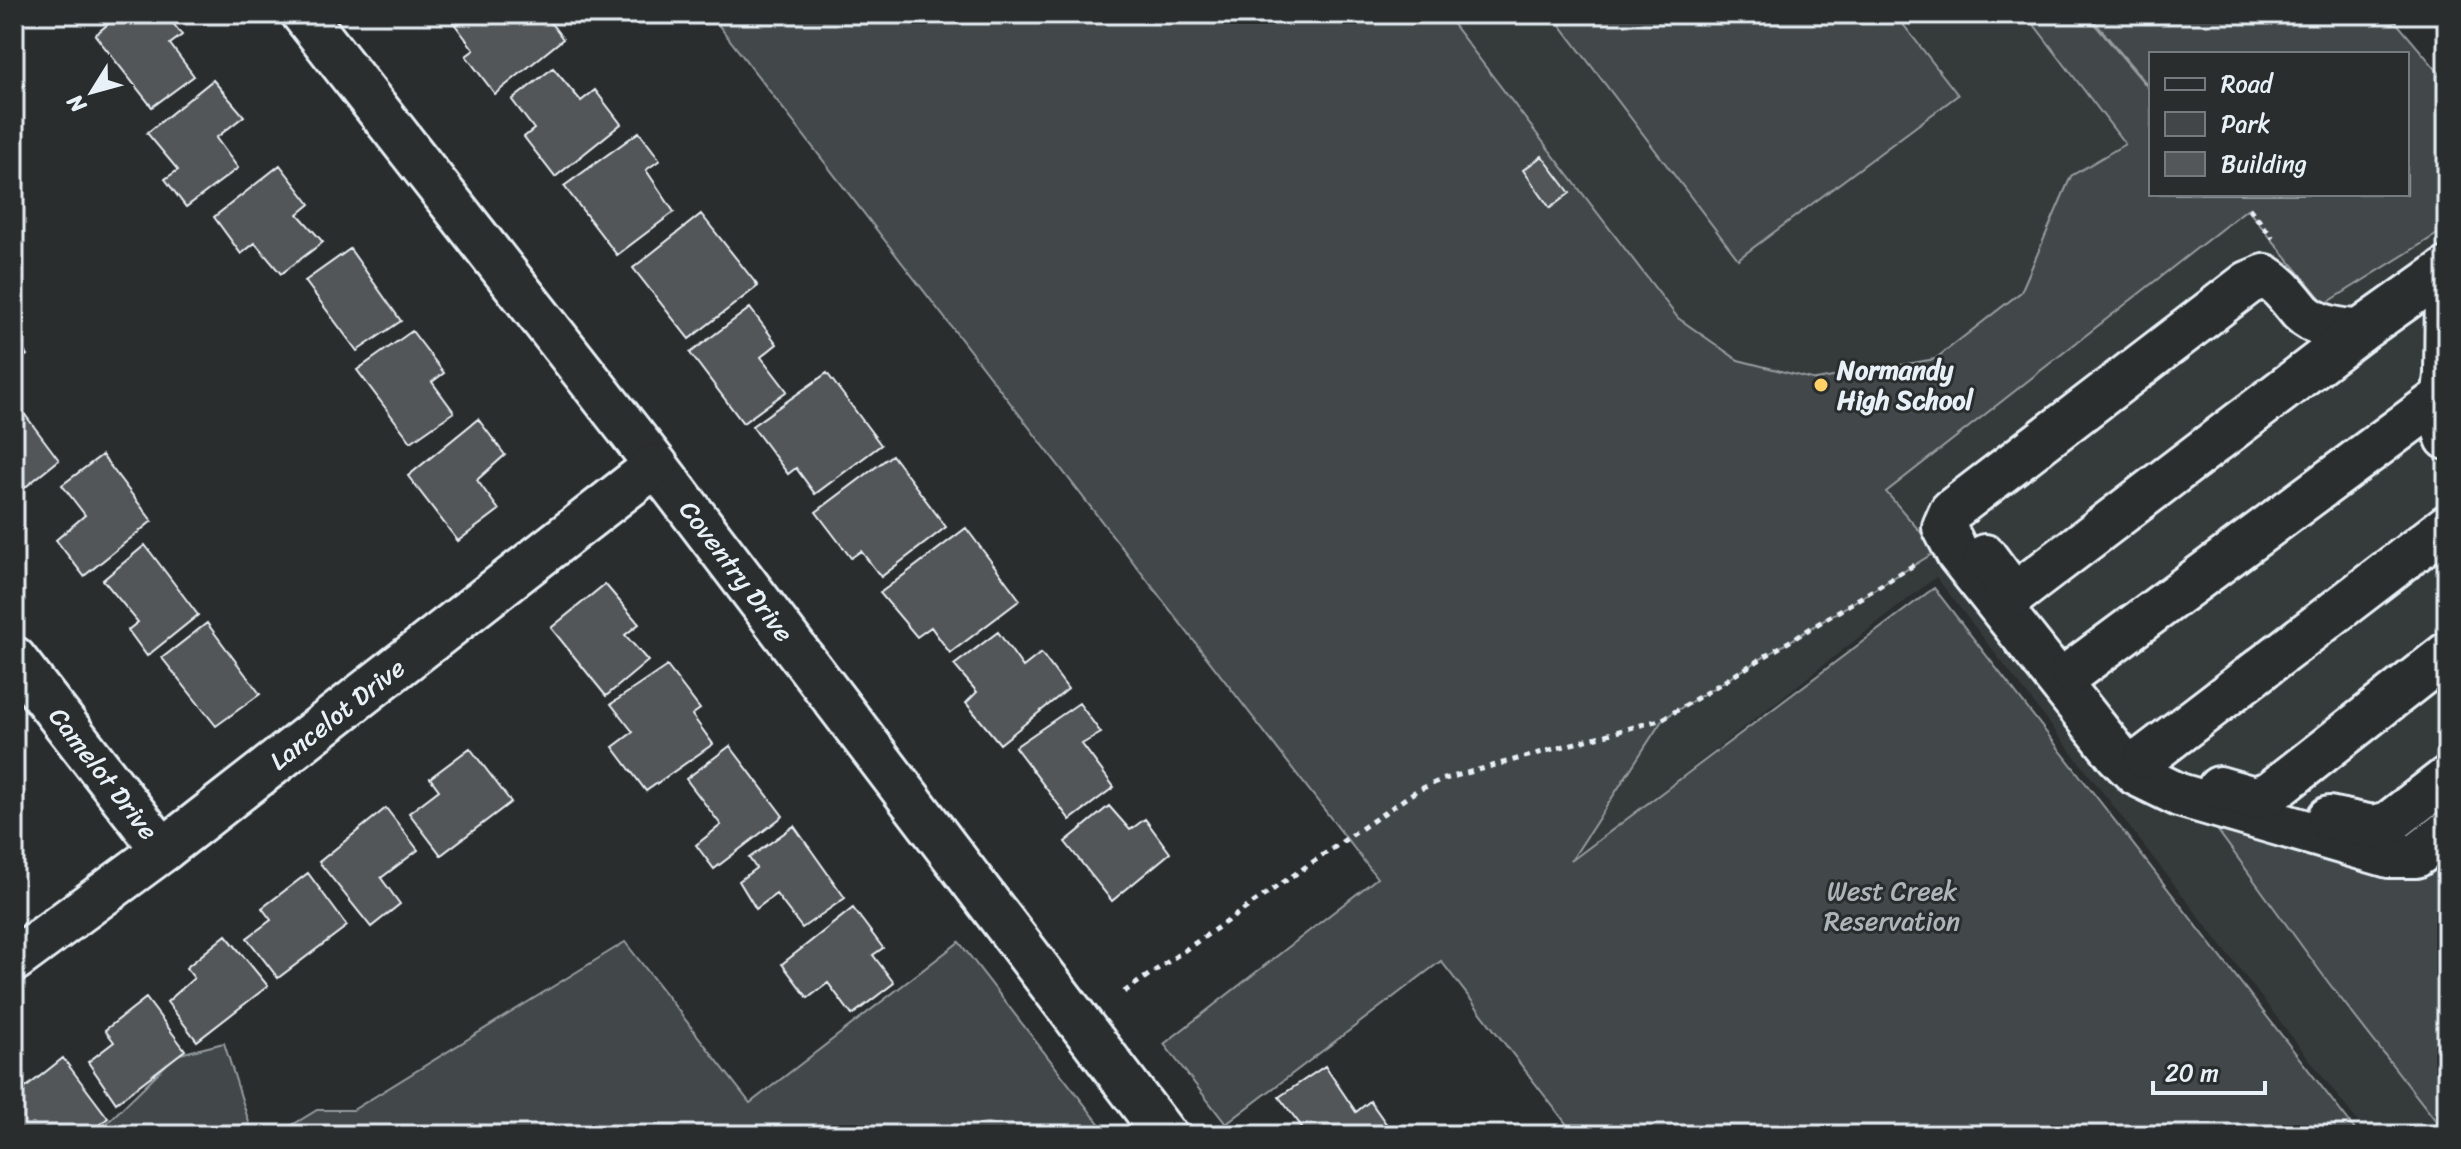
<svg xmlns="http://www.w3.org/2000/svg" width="2461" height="1149" viewBox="0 0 2461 1149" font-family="Sriracha,sans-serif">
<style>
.built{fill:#363a3b}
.green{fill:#424648;stroke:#959ca0;stroke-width:2}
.building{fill:#535759;stroke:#e8f1f8;stroke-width:2}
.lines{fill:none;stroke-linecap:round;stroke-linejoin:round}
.minor-casing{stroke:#e8f1f8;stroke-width:48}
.path{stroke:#e8f1f8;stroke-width:5;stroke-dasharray:6 6;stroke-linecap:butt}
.minor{stroke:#2a2d2e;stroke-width:42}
.poi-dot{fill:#ffd166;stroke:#2a2d2e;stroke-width:3}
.labels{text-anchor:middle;stroke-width:6;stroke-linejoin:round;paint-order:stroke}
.poi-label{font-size:26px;font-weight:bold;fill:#e8f1f8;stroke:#2a2d2e;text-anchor:start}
.street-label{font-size:26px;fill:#e8f1f8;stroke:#2a2d2e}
.park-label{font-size:26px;fill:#aeb5ba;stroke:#2a2d2e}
</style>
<rect width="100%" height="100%" fill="#2a2d2e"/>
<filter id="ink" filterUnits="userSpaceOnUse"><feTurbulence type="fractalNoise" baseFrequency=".0125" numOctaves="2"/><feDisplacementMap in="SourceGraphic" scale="16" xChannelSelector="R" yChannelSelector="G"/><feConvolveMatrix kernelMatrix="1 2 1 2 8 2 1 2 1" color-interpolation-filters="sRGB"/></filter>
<g filter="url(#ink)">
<path class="built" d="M904,14H2134L2151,54V194H2407L2447,168V1135H2368L1936,577L1569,864Z"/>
<path class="green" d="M710,14H1445L1678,318L1738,360L1816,380L1935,359L2021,292L2071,176L2125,144L2026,14H2086L2151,91V194H2407V54H2151V89L2088,14H2375L2396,22L2447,82V228L2325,304L2247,209L1886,492L1937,551L1663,719L1571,861L1934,588L2359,1135H1575L1441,961L1226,1124L1164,1044L1377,878Z
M1552,14H1895L1958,95L1738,259Z
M2208,817L2406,878L2447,847V1135L2328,982Z
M625,942L750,1103L959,942L1108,1135H276L317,1110H353Z
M224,1043L253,1135L97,1133L176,1055Z"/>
<path class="building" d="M120,14H166L182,35L170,44L194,76L152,107L95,35Z
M455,14H544L563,39L495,94L466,56L474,50L450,18Z
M553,68L581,101L595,90L621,124L555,177L524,137L534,129L512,100Z
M213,80L244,116L216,138L238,168L186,207L165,179L178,170L147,133Z
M639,132L660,160L646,170L674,212L617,255L564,186Z
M1542,156L1570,193L1550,208L1523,170Z
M280,165L310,204L298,214L323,242L281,274L255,243L241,254L214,217Z
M701,214L758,286L689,339L633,268Z
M350,249L401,321L357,351L305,281Z
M750,308L777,344L761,357L787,391L743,423L690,353Z
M412,331L444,373L432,382L454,412L411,442L357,370Z
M14,337L27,355L14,365Z
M827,373L881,445L815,494L796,468L788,474L752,426Z
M14,400L59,460L18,493L14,488Z
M478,419L505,455L477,480L499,510L458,541L408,476Z
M102,455L152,521L84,576L56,540L85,515L62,485Z
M892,455L946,527L881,577L861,551L851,558L816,512Z
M966,528L1020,600L950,653L931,627L917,637L880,593Z
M145,545L198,615L147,656L128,630L138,622L103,580Z
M605,584L639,624L625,635L648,661L606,696L551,628Z
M207,623L260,694L216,726L162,658Z
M998,632L1023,667L1041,653L1068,689L1000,744L966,703L977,692L954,665Z
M667,666L700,709L692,715L713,744L646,791L613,747L633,732L611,704Z
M1079,703L1101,733L1082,744L1114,787L1070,820L1015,747Z
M730,746L783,816L714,869L696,845L721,825L686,779Z
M470,748L511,802L441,855L409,813L439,790L430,778Z
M1109,806L1130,830L1145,819L1170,853L1112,901L1065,842Z
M386,808L418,850L381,878L400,904L371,927L319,862Z
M794,826L845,898L802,928L776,894L756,909L739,881L756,868L749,858Z
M308,873L347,926L278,978L247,938L271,920L262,908Z
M853,908L883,948L873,955L894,983L852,1015L828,983L808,998L782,964Z
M226,935L268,986L197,1041L167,1002L194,978L186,968Z
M146,998L185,1050L116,1103L88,1062L114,1042L105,1030Z
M63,1058L108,1118L86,1135H66L62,1130L56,1135H14V1097Z
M1325,1066L1356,1112L1370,1101L1387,1125L1374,1135H1289L1302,1127L1279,1097Z"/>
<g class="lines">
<defs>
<g id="minor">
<path id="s1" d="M303,14L656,465L1165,1135"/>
<path d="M2447,292L2446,375L2441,419L2447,438"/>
<path d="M2360,331C2341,331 2316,327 2301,312C2288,297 2283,287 2265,276L2248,283L1951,511L1944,527L1958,554L2118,756L2136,774L2179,795L2389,856H2416L2447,832"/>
<path d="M1985,556L2014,595L2360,331L2447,269"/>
<path id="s2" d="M14,658L163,850"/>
<path d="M2072,672L2444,396"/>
<path d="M2146,757L2447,526"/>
<path d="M2219,788L2254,798L2270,793L2447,654"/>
<path d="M2329,818L2373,827L2389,823L2447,778"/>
<path id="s3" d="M14,960L163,850L656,465"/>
</g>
</defs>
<use href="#minor" class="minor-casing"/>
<path class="path" d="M2249,208L2273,238
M1124,992L1416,791L1441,780L1663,719L1917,563"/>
<use href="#minor" class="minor"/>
</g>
</g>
<circle class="poi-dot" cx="1821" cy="385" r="8"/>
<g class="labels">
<g class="poi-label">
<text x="1837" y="379">Normandy<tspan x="1837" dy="30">High School</tspan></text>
</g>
<g class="street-label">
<text dy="9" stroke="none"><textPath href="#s1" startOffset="706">Coventry Drive</textPath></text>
<text dy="9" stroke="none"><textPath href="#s3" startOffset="406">Lancelot Drive</textPath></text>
<text dy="9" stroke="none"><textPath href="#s2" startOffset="146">Camelot Drive</textPath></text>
</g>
<g class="park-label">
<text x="1892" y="900">West Creek<tspan x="1892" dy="30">Reservation</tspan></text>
</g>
</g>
<rect width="2461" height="1149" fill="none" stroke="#2a2d2e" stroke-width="48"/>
<rect x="24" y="24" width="2413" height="1101" fill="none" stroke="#e8f1f8" stroke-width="3" filter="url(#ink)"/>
<rect x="2149" y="52" width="260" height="144" fill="#2a2d2e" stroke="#767b7f" stroke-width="2"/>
<rect x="2165" y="78" width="40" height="12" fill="#2a2d2e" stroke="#767b7f" stroke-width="2"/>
<text x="2221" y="92" font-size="24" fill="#e8f1f8">Road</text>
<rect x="2165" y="112" width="40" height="24" fill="#424648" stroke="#767b7f" stroke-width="2"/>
<text x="2221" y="132" font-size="24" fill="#e8f1f8">Park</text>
<rect x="2165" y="152" width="40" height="24" fill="#535759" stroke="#767b7f" stroke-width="2"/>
<text x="2221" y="172" font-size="24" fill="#e8f1f8">Building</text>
<g transform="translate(92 92) rotate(233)" stroke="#2a2d2e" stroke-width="6" paint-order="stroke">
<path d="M0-6L14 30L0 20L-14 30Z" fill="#e8f1f8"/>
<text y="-12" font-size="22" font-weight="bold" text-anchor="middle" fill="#e8f1f8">N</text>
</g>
<path d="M2153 1081v12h112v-12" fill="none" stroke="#e8f1f8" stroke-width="4"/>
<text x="2165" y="1081" font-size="24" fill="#e8f1f8" stroke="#2a2d2e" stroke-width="6" paint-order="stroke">20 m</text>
</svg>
